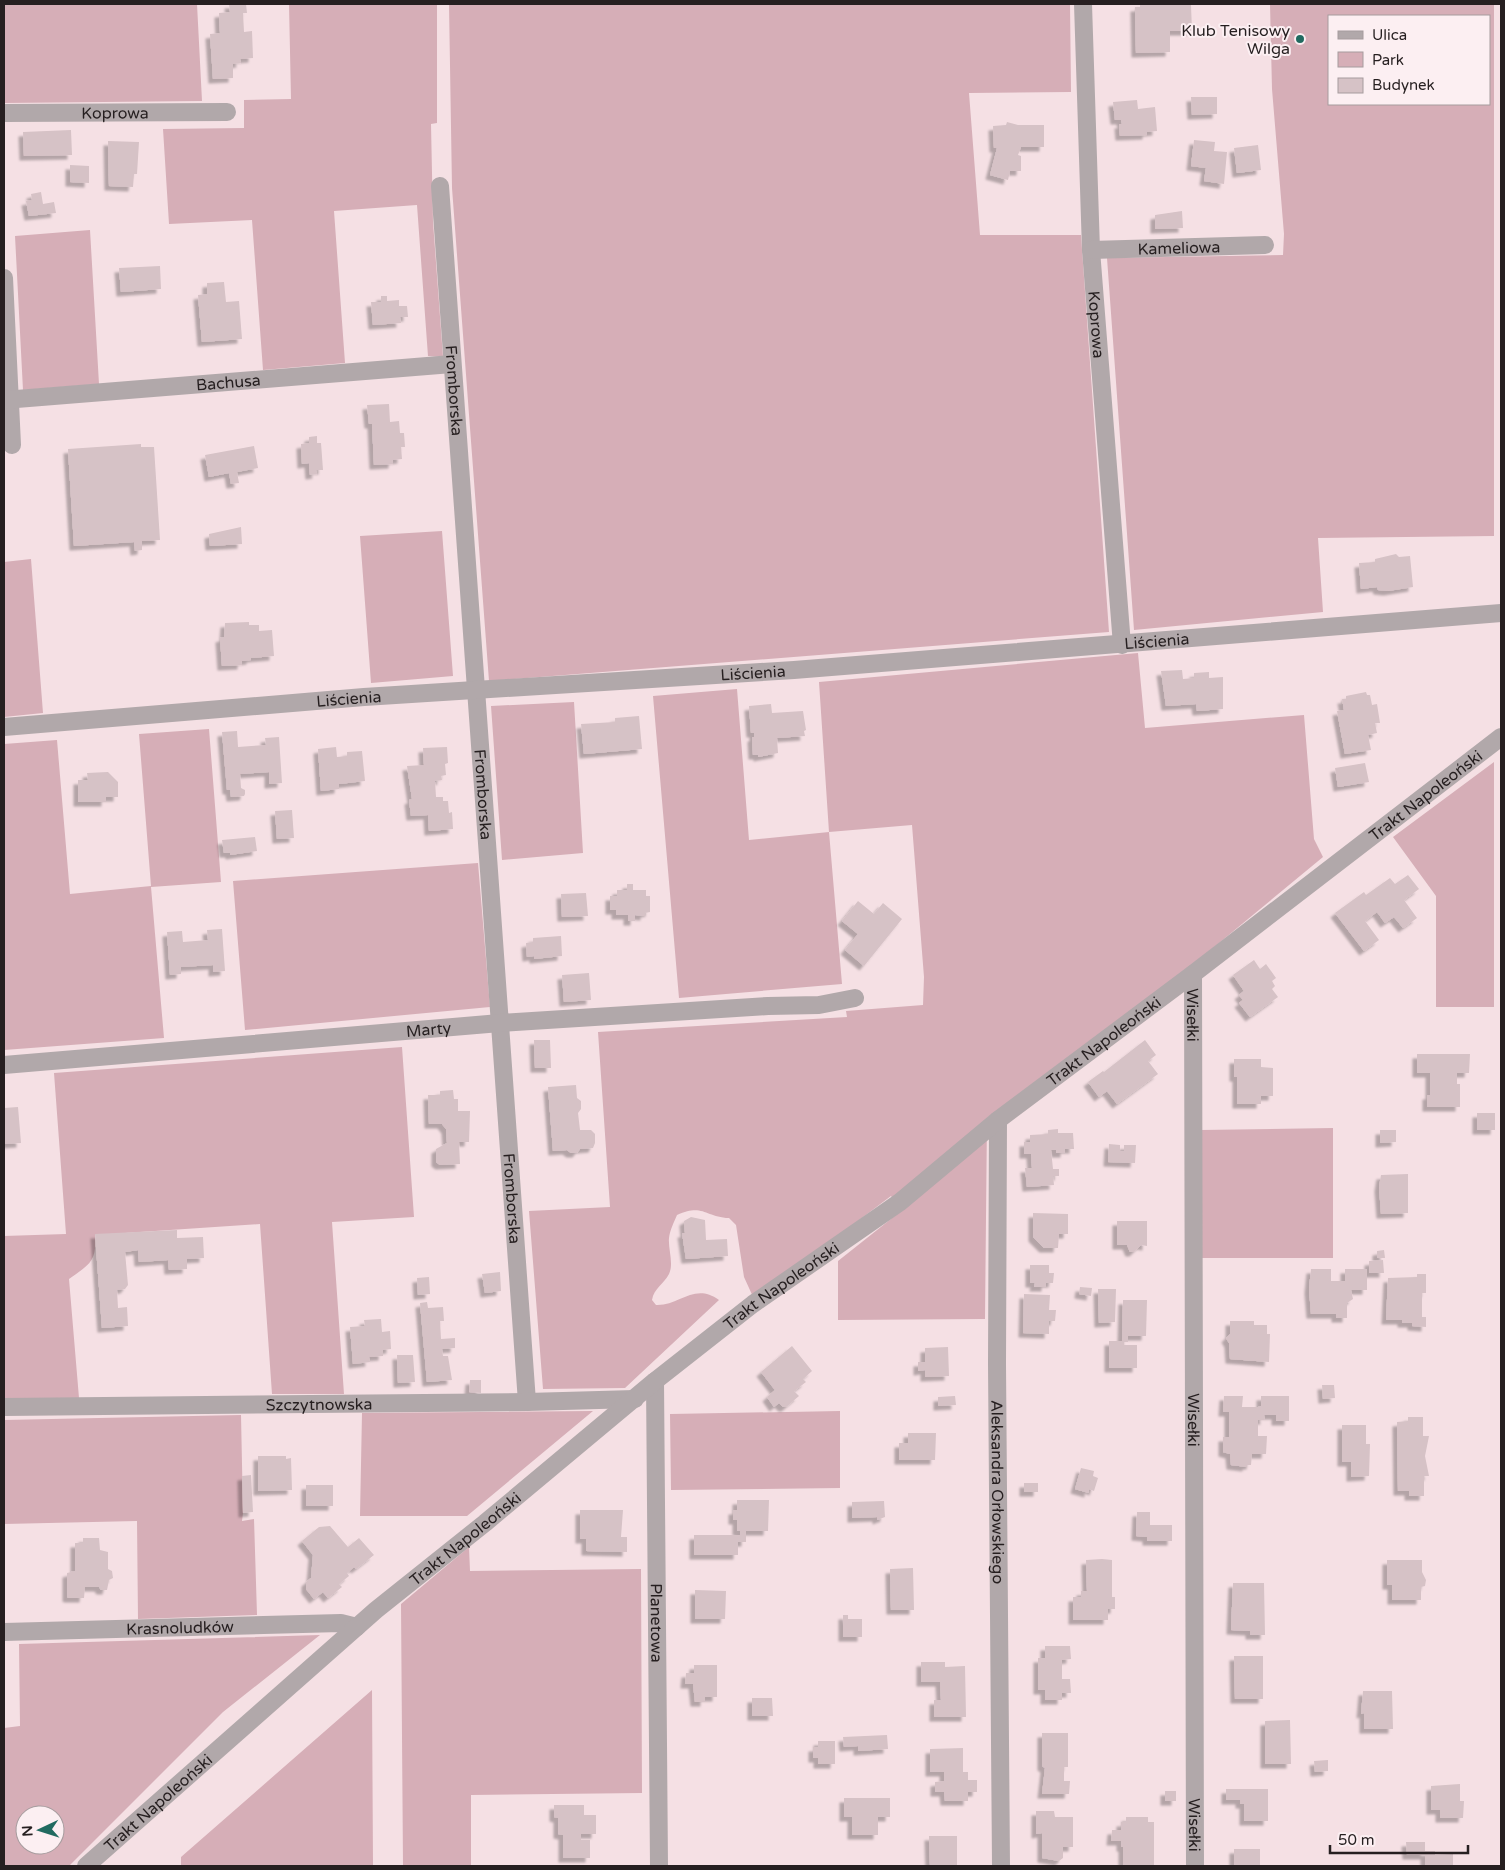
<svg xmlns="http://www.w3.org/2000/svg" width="1505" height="1870" viewBox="0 0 1505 1870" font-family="'Varela Round',sans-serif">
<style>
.green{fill:#d6aeb7;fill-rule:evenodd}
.building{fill:#d6c2c6;filter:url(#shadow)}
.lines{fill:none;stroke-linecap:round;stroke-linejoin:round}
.street{stroke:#b1a8aa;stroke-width:18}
.poi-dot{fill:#216a60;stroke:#fceff2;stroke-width:2}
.labels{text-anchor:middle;stroke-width:4;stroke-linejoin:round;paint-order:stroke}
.poi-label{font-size:16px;fill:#261f20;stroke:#fceff2;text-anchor:end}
.street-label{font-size:16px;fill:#261f20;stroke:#fceff2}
</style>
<defs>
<filter id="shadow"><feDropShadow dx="-4.5" dy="4.5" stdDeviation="1" flood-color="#0004"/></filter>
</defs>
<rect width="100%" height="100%" fill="#f5e0e4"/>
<path class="green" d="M4,4H197L202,101L4,103Z
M289,4H437V123L431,124L433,222L443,357L428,356L417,205L334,211L345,363L263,370L252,220L169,224L163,129L244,128V100L291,99Z
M449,4H1070L1071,92L969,93L980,235H1081L1109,632L489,681L452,188Z
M1270,4H1494V536L1318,538L1323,612L1134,630L1107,258L1283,255L1284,234L1272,89ZM1329,16H1489V104H1329Z
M90,230L99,384L23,390L15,236Z
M442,531L453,676L371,683L360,536Z
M31,559L43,713L4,717V562Z
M1138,653L1145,728L1304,715L1314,839L1323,857L1202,957L987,1118L985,1319L838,1320V1261L901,1211L891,1196L754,1299L744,1277L736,1225L729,1218C705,1217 703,1203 677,1215C674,1222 670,1230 669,1238C668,1249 674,1263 669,1274C664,1284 654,1288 652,1300L656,1305C680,1306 694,1282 719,1300L625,1388L543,1389L529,1211L610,1207L598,1032L847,1017L846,1011L923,1005L924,977L912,825L829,832L842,984L679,998L653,696L737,689L749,840L829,832L819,682Z
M574,702L583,853L502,860L491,706Z
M209,729L221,882L151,887L164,1038L4,1050V744L57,740L70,894L151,886L139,734Z
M1494,762V1007H1436V896L1393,837Z
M478,863L490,1007L245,1030L233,881Z
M402,1047L414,1217L332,1222L344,1394H272L260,1224L95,1235C97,1261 90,1264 69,1279L79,1398L4,1399V1236L66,1234L54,1073Z
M1333,1128V1258H1202L1201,1130Z
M593,1411L467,1516H360L362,1413Z
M840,1411V1488L671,1490L670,1414Z
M241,1415L243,1513L242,1521L254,1519L257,1615L138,1619L137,1521L4,1524V1420Z
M469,1547L470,1571L641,1569L642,1793L471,1795V1866H403L401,1604Z
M320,1635L223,1712L69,1866H4V1728L20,1726L19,1644ZM25,1815H55V1845H25Z
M372,1690L373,1866H181V1857Z"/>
<path class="building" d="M229,4H246L247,13H243L244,32L252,31L253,58L240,59L241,63L233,64V78L213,79L210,34L220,33L219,13L230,12Z
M1140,4L1191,5L1192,31H1170V52L1136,53L1135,7H1140Z
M1191,97H1217V114L1192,115Z
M1137,100L1138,109L1155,107L1157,131L1147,132V135L1120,136L1119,124H1122L1121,120H1115L1113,102Z
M1007,122L1018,125H1044V147H1021L1018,155L1021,156V171H1010L1008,180L990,175L997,148H994L993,126L1006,125Z
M71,130L72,155L24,156L23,132Z
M1194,140L1215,142L1214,151L1227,152L1224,184L1204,181L1206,168L1191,166Z
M108,141L139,142L137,174H134L133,187L109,186Z
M1258,145L1261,170L1237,173L1234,148Z
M70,165L89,166V183L70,182Z
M41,192L43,204L54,202L56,213L29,216L26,201L32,200L31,194Z
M1182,211L1183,228L1155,229V215Z
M160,266L161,289L121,292L119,268Z
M224,282L226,302L239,301L242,339L202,342L198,295L207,294V283Z
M381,296H387V301L399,300V306H407L408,317H400L401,323L373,325L371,302H381Z
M389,404L390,422L399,421L400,433H404L405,447H401L402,459L393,460V464L374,465L372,424H369L367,405Z
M317,436V443H321L323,470H316L317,474L310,475L309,463L302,464L301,444L309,443V437Z
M141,444V447H154L160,540L142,541V550L135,551L134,542L74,546L68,449Z
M254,446L258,468L237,472L239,483L231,484L229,473L209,477L205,455Z
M241,527L242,544L210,546L209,534Z
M1396,554L1399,557L1410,556L1413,587L1388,591L1378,590L1377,587L1361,589L1359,563L1375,562V559Z
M249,622V625H259V631L272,630L274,656L251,658V660L242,661V665L222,666L220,638L224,637L225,623Z
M1182,670L1183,679L1194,678V673L1209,672V678L1223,677V709L1197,711L1196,704L1166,706L1161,671Z
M1366,692L1367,695H1370L1372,705L1377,704L1380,723H1375L1377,733L1368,735L1371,750L1345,754L1337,711L1344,710L1342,699H1346V696Z
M771,704L772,713L803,711L806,730L804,731L805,736L777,738L778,753L758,757V755H753L752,737H754V733H751L749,706Z
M639,716L642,749L584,754L581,724L615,722V718Z
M237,731L238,747L266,745L265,738L279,737L282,783L269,784V772L240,774L241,788L245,790V794L244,796L231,797L230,790H227L222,732Z
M336,747L337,757L347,756V752L362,751L365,781L339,784V789L321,791L318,749Z
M447,747L448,763L445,764L446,775L441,776L442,780L435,781L436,797H443V801H448L449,813L452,812L453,829L429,831L428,815L411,816L409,800L412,799L407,766L424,765L423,748Z
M1365,763L1369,782L1338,787L1335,768Z
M108,772L118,782V797H106V802H78V780H88L87,773Z
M292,810L294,838L277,839L275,811Z
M255,837L257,851L230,855V853H224L222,840Z
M1408,875L1419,889L1404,900L1417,918L1403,928L1394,917L1385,923L1377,912L1365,921L1379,940L1364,951L1335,913L1364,892L1366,895L1390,878L1395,884Z
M627,884H633V890H646V896H650V912L645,913V916L635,915V921H628V915H616V910H610V896H617V890H627Z
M586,893L588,916L562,917L561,894Z
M858,901L874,914L883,903L902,919L864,966L845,950L858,934L842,921Z
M222,929L225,971L213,972V965L181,967V974L170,975L167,932L182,931L183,942L208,940L207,930Z
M561,936L562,956L534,959V956L527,957L526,943L533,942V938Z
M1254,960L1260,969L1266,964L1276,978L1272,981L1275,986L1272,989L1278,997L1250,1017L1239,1003L1243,1000L1239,995L1244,991L1233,975Z
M589,973L591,1000L564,1002L562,975Z
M534,1040H550L551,1068H535Z
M1145,1040L1156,1055L1148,1061L1158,1074L1117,1104L1107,1091L1099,1097L1088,1082L1103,1071L1104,1072Z
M1417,1054H1470L1469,1073H1457V1084H1460V1107H1427V1095H1430V1073H1417Z
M1234,1059H1261V1067L1273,1068V1096H1261V1104H1237V1077H1234Z
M576,1085L577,1098L581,1101V1109L578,1113L580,1130H591L595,1134V1143L593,1148L580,1149L577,1153H571L567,1150L553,1151L548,1087Z
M453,1090L454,1099H458V1111H470L469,1142H459L460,1164L440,1165L436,1162V1149L447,1143L446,1129L442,1124H429L428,1095H440V1091Z
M18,1107L21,1143L4,1144V1108Z
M1477,1113H1495V1130H1477Z
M1058,1129V1133H1073L1074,1149H1065V1153H1056V1150H1051L1053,1169H1059V1176H1053L1054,1185L1027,1187L1025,1168H1032L1031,1154H1024V1142H1030V1135L1048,1134V1130Z
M1380,1130H1396V1142L1380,1143Z
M1109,1144L1120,1145V1151H1124V1145H1136L1135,1163L1108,1162Z
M1408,1174V1213L1381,1214L1379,1187L1381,1175Z
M1033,1213L1068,1214V1234H1059L1058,1248H1044L1033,1237Z
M691,1217L705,1220L706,1240L727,1239L728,1256L686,1259L682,1233H685L684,1221Z
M1117,1221H1147V1246L1141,1245L1134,1252H1130L1127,1245H1117Z
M177,1230V1238L203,1237L204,1258L187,1259V1269L169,1270L168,1260L139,1262L138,1250L125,1252L128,1285L125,1289L117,1290L118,1308L127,1307L128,1326L102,1328L95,1234Z
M1384,1250L1385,1258H1377V1251Z
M1383,1260L1384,1273H1369V1261Z
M1030,1265H1049V1273H1054L1053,1283H1046V1287H1034L1035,1283H1030Z
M1311,1269H1331V1281H1345V1269H1367V1290H1351L1353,1299L1347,1303V1318H1336V1314H1311L1309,1289Z
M500,1272L501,1291L485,1293L482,1274Z
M1417,1274H1426V1293H1422V1317H1426V1327L1412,1326V1323H1402V1320H1386L1388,1278L1417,1277Z
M429,1277L430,1294L418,1295L417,1278Z
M1080,1287L1092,1288L1091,1296L1079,1294Z
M1098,1289H1116L1115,1322L1099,1323Z
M1024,1294L1050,1295L1049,1310H1056L1055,1321H1049V1334L1023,1333Z
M1123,1300H1147L1146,1336H1128V1342H1124V1345H1137V1368H1109V1341H1122Z
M427,1302L428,1308L443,1307L444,1321H440L441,1339L455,1338V1348L442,1349L443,1356H448L452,1380L427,1382L420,1303Z
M381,1319L382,1332L390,1331L391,1349L383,1350V1356L369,1357L370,1362L353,1364L350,1327L365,1326L364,1320Z
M1230,1321H1254V1325H1267V1334H1270L1269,1362L1230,1359L1229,1343L1226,1338L1230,1334Z
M792,1346L812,1371L803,1379L806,1382L794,1391L799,1396L786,1407H783L779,1403L774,1407L767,1397L775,1390L761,1372Z
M948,1347L949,1376L925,1377V1370L918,1371V1362H925V1348Z
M397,1355H413L415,1382L398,1383Z
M470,1380H481V1393L469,1392Z
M1322,1385H1334L1335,1398L1323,1399Z
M955,1396L956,1405L938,1406V1397Z
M1224,1396H1243L1242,1407H1258L1261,1406V1396H1289V1421H1276V1415H1264L1265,1420H1258V1436H1267L1266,1454H1252L1251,1465H1247V1467L1231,1465L1230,1454L1223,1452V1437H1229V1412H1223Z
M1408,1417H1423V1436H1429L1425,1456L1429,1476H1424V1496H1409V1491H1398L1397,1422L1408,1421Z
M1342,1425H1366V1444H1370L1369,1476L1351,1477V1462H1342Z
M908,1433H936L935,1460H899V1443H908Z
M258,1456H286V1459L291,1458L292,1490L258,1491Z
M1081,1468L1094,1471L1093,1476L1098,1478L1094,1491L1089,1489V1493L1075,1489Z
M251,1475L253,1512L243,1513L242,1476Z
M1024,1483H1038V1492H1024Z
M306,1485H333V1506H306Z
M737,1500H769L768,1531H746V1542H738V1555H694V1535H740V1531H737V1520H733V1510H737Z
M884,1501L885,1517L877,1520V1517L852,1518V1502Z
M580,1510H623L621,1537H627V1552L586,1551V1539H580Z
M1137,1512H1150V1525H1172V1541H1147V1537L1136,1536Z
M330,1526L348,1547L359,1538L374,1555L356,1569L354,1567L347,1573L349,1576L339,1584L342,1587L328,1598L323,1592L314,1599L306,1589V1582L311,1578L313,1555L302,1541L319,1527Z
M83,1538H99L100,1550L108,1552V1569L112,1571L113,1578L109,1580L107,1590H101L99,1587H85L84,1598H69L67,1597V1573L75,1571V1543H83Z
M1102,1559L1112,1560V1597H1115V1609H1108V1620H1073V1597H1081V1591H1087L1086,1560Z
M1387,1560H1422V1572L1426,1580L1425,1586L1421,1587V1600H1392V1585H1387Z
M913,1568L914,1610H891L890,1569Z
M1233,1583H1264L1265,1635H1250V1631L1231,1630Z
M695,1590L726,1591L725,1619H695Z
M843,1615H848V1619H862V1637H843Z
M1045,1646H1070L1071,1659L1062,1660V1679H1070L1071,1693H1062V1700H1045V1690H1038V1658H1045Z
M1234,1656H1263V1699H1235Z
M921,1662H945V1667L965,1666L966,1717H934V1700H941L940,1682H921Z
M694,1665H717V1697H705V1702H695L693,1684H685L686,1673H694Z
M1363,1691H1392L1393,1729H1364V1713L1361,1714Z
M752,1698H772L773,1716H752Z
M1290,1720L1291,1764H1265V1721Z
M1042,1733H1068V1767H1064V1781H1070L1069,1794H1042L1045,1768L1042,1766Z
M887,1735L888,1749L858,1751V1746L844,1747L843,1737Z
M818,1741H835V1764H818V1758H813V1747H818Z
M963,1748V1772H968V1780H977V1792H968V1801H945L944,1792H935V1782L944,1781V1772H930V1749Z
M1328,1760V1771L1315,1772L1314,1761Z
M1460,1784V1801H1464L1463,1818H1440V1810H1431V1786Z
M1226,1789H1268V1821H1244V1804H1240V1800H1226Z
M1165,1791H1176V1801H1165Z
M844,1798H890V1817H878V1835H852V1817H844Z
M554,1805H584V1815H596V1834H581V1840H590V1858H563V1835L558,1834V1818L554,1817Z
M1036,1811H1054L1055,1817H1073V1847H1063V1858L1059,1861L1042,1858V1833L1036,1834Z
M1126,1817H1148V1822H1154V1866H1123V1847H1121V1841H1111L1112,1830H1121V1822H1126Z
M929,1836H957V1866H930Z
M1406,1842H1425V1851H1435V1855L1453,1854V1866H1425V1855H1407Z
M1234,1849H1260V1866H1234Z"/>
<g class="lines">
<g class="street">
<path id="s1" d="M1083,4L1091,250L1122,645"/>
<path id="s2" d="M4,113L227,112"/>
<path id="s3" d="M440,186L527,1402"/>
<path id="s4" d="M1091,250L1265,245"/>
<path d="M4,278L12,445"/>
<path id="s5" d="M4,400L452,364"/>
<path id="s6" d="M4,727L364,697L794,670L1501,613"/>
<path id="s7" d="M1193,974L1195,1866"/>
<path id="s8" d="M4,1065L500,1023L768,1006L819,1005L855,998"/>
<path id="s9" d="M998,1120L997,1364L1001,1866"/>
<path id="s10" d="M655,1381L659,1866"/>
<path id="s11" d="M4,1407L527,1402L635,1399"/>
<path id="s12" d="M4,1632L341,1623L357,1627"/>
<path id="s13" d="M86,1866L376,1610L485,1523L655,1381L753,1304L900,1202L998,1120L1193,974L1501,737"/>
</g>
</g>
<circle class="poi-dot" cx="1300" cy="39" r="5"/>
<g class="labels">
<g class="poi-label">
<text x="1290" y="36">Klub Tenisowy<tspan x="1290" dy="18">Wilga</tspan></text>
</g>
<g class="street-label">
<text dy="6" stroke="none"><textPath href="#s2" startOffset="111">Koprowa</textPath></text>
<text dy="6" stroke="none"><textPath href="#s4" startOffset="88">Kameliowa</textPath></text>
<text dy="6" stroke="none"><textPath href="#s1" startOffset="321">Koprowa</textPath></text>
<text dy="6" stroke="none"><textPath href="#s5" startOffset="225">Bachusa</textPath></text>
<text dy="6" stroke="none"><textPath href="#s3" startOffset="205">Fromborska</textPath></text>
<text dy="6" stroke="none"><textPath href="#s6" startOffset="1156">Liścienia</textPath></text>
<text dy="6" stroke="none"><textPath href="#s6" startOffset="751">Liścienia</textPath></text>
<text dy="6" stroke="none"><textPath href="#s6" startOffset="346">Liścienia</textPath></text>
<text dy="6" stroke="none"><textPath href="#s3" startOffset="610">Fromborska</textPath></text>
<text dy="6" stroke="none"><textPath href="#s13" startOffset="1716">Trakt Napoleoński</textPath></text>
<text dy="6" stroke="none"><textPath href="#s7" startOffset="41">Wisełki</textPath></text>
<text dy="6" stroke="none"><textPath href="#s8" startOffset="426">Marty</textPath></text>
<text dy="6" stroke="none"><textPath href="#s13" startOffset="1311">Trakt Napoleoński</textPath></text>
<text dy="6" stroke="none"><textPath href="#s3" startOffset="1015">Fromborska</textPath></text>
<text dy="6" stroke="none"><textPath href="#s13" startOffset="906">Trakt Napoleoński</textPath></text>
<text dy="6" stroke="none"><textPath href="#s11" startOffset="315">Szczytnowska</textPath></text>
<text dy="6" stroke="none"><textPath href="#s7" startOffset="446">Wisełki</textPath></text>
<text dy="6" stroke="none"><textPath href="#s9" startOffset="372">Aleksandra Orłowskiego</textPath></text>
<text dy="6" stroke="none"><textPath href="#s13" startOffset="501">Trakt Napoleoński</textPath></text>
<text dy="6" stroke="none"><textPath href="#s10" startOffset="242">Planetowa</textPath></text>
<text dy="6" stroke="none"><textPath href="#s12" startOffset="176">Krasnoludków</textPath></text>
<text dy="6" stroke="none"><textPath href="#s13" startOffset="96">Trakt Napoleoński</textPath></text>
<text dy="6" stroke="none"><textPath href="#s7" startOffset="851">Wisełki</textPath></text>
</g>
</g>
<rect width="1505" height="1870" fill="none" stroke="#261f20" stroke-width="10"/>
<rect x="1328" y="15" width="162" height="90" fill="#fceff2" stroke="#a69c9e"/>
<rect x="1338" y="31" width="25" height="8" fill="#b1a8aa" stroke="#a69c9e"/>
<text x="1372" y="40" font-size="15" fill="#261f20">Ulica</text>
<rect x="1338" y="52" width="25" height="15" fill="#d6aeb7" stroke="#a69c9e"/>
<text x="1372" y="65" font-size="15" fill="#261f20">Park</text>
<rect x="1338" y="78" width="25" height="15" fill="#d6c2c6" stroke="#a69c9e"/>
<text x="1372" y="90" font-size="15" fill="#261f20">Budynek</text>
<g transform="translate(40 1830) rotate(266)"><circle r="24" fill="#fceff2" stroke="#a69c9e"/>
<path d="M0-4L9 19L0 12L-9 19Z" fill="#216a60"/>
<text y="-8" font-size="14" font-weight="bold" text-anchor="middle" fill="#261f20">N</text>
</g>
<path d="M1330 1845v8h138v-8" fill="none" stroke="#261f20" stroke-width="2.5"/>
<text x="1338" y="1845" font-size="15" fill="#261f20" stroke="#fceff2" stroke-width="4" paint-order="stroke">50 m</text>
</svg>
